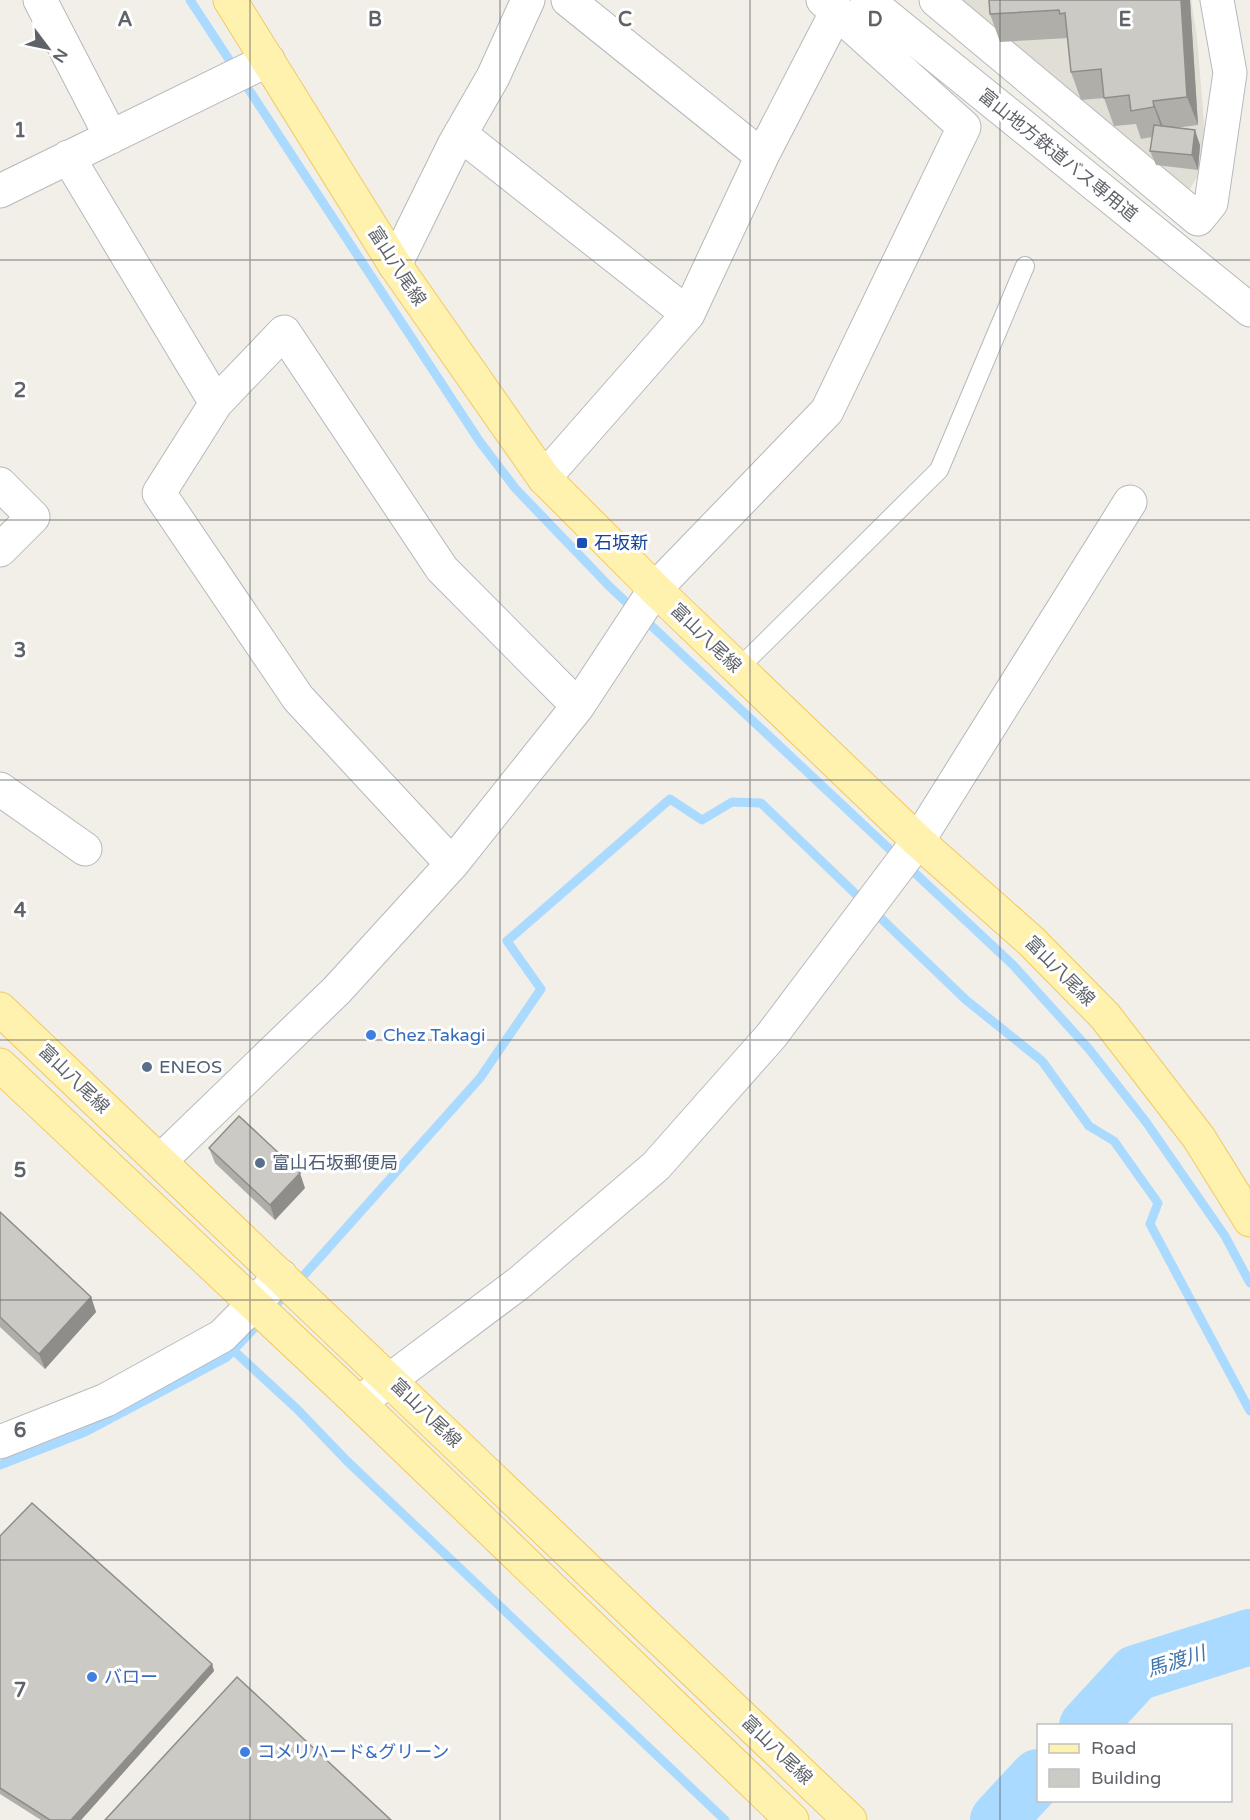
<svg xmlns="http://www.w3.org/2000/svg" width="1250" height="1820" viewBox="0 0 1250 1820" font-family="'Varela Round','Noto Sans JP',sans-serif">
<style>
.education{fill:#e1ded6}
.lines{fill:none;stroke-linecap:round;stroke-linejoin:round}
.stream{stroke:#aadaff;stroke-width:9}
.river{stroke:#aadaff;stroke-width:56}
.lane-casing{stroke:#b5b8bc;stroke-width:20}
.street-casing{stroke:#b5b8bc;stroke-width:35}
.secondary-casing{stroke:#b6babf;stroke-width:35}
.primary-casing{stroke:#f2c960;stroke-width:35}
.lane{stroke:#fff;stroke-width:18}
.street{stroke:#fff;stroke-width:33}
.secondary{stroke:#fff;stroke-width:33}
.primary{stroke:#fff2af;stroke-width:33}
.wall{fill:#afaea9}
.shaded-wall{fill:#8f8d8a}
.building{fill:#cccac5;stroke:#8f8d8a;stroke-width:1.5}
.grid{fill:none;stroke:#5f6368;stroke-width:1.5;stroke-opacity:0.55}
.transit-dot{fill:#1a4fb4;stroke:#fff;stroke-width:2}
.shop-dot{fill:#3f7fe0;stroke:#fff;stroke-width:2}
.service-dot{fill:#5c6f8a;stroke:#fff;stroke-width:2}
.labels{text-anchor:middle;stroke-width:6;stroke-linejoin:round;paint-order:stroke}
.street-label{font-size:18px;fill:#5f6368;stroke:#fff}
.transit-label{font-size:18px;fill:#164399;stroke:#fff;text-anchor:start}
.shop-label{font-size:18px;fill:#366cbe;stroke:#fff;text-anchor:start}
.service-label{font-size:18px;fill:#4e5e75;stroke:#fff;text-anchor:start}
.water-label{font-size:20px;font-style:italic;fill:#4174aa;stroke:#fff}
.grid-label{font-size:20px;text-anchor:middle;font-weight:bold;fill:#5f6368;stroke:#fff;stroke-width:6;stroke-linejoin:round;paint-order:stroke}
</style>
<rect width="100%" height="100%" fill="#f1efe8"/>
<path class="education" d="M939,0H1191L1197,37L1207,160L1187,194Z"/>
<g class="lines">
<path class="stream" d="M190,0L480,442L515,488L609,586L1013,965L1089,1049L1146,1122L1225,1236L1250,1283
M297,1283L480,1078L541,989L507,941L670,799L702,820L732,802L761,803L966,1000L1042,1061L1089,1126L1114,1141L1158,1203L1150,1224L1250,1411
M233,1350L297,1409L347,1461L725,1820
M0,1465L85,1432L227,1357L287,1293"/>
<path class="river" d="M1087,1726L1136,1673L1250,1637
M998,1820L1038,1777"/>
<defs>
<path id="lane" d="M738,669L939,470L1025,266"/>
<path id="street" d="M40,0L111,137
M568,0L762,156
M867,0L1250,310
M936,0L1198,219L1211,203L1230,73L1217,0
M460,134L688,314
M68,157L216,403
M0,191L268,60
M395,265L454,145L493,77L528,0
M544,478L688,314L762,156L837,11
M0,484L33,517L0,550
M0,789L85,849
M918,841L1130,502
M452,864L298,698L159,493L216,403L284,332L442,569L578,706
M160,1161L337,990L452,864L578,706L655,589L827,411L964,127L823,0"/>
<path id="secondary" d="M359,1403L519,1283L656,1166L771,1036L918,841
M0,1442L106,1400L222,1336L281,1276"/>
<path id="primary" d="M230,0L395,265L544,478L655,589L918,841L1031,941L1105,1016L1199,1138L1250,1220
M0,1009L850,1820
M0,1065L359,1403L792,1820"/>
</defs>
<use href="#lane" class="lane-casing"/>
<use href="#street" class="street-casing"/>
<use href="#secondary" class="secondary-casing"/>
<use href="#primary" class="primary-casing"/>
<use href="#lane" class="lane"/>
<use href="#street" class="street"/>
<use href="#secondary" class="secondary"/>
<use href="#primary" class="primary"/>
</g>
<path class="wall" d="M1190,0L1198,125L1175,128L1200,145L1198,170L1156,165L1150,151L1152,137L1141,139L1136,124L1114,126L1104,98L1081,100L1071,72L1068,38L1000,42L990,14Z
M209,1148L305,1188L275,1220L215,1163Z
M0,1212L91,1297L96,1312L45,1369L0,1327Z
M0,1536L212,1664L214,1671L81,1820H41L0,1794Z"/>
<path class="shaded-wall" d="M1181,0H1190L1198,125L1187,97Z
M1153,101L1164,129V135L1154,107Z
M1195,130L1200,145L1198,170L1192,155Z
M300,1173L305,1188L275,1220L270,1205Z
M91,1297L96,1312L45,1369L39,1354Z
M212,1664L214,1671L81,1820H71Z"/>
<path class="building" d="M989,0H1181L1187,97L1153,101L1154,107L1131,111L1129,95L1104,98L1101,69L1071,72L1065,13L1060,14L1059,10L990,14Z
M1154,125L1195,130L1192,155L1150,151Z
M239,1116L300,1173L270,1205L209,1148Z
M0,1212L91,1297L39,1354L0,1317Z
M32,1503L212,1664L71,1820H50L0,1788V1536Z
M237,1677L391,1820H105Z"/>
<path class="grid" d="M250,0V1820M500,0V1820M750,0V1820M1000,0V1820M0,260H1250M0,520H1250M0,780H1250M0,1040H1250M0,1300H1250M0,1560H1250"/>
<rect class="transit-dot" x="576" y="537" width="12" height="12" rx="3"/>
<g class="shop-dot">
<circle cx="371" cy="1035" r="6"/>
<circle cx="92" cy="1677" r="6"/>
<circle cx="245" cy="1752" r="6"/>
</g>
<g class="service-dot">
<circle cx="147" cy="1067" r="6"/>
<circle cx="260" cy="1163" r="6"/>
</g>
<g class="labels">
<g class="street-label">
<text transform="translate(1058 155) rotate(39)" y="6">富山地方鉄道バス専用道</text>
<text transform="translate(397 266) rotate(57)" y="6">富山八尾線</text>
<text transform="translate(706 638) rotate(44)" y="6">富山八尾線</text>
<text transform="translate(1060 971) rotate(45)" y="6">富山八尾線</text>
<text transform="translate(74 1079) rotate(44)" y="6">富山八尾線</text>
<text transform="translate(426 1413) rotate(44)" y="6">富山八尾線</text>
<text transform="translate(777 1750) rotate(44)" y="6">富山八尾線</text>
</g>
<g class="transit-label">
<text x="594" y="549">石坂新</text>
</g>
<g class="shop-label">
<text x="383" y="1041">Chez Takagi</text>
<text x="104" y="1683">バロー</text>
<text x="257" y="1758">コメリハード&amp;グリーン</text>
</g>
<g class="service-label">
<text x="159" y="1073">ENEOS</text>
<text x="272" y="1169">富山石坂郵便局</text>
</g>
<g class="water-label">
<text transform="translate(1176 1661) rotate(-17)" y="7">馬渡川</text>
</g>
</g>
<g class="grid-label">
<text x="125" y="26">A</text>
<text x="375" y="26">B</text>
<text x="625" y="26">C</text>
<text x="875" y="26">D</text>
<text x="1125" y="26">E</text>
<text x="20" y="137">1</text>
<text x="20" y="397">2</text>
<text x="20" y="657">3</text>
<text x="20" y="917">4</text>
<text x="20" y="1177">5</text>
<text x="20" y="1437">6</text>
<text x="20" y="1697">7</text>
</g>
<rect x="1037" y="1724" width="195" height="78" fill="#ffffff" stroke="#bfc1c3" stroke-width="1.5"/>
<rect x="1049" y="1744" width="30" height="9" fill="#fff2af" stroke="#bfc1c3" stroke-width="1.5"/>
<text x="1091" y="1754" font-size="18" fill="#5f6368">Road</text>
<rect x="1049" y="1769" width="30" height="18" fill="#cccac5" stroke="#bfc1c3" stroke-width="1.5"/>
<text x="1091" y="1784" font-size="18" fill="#5f6368">Building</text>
<g transform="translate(48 48) rotate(122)" stroke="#ffffff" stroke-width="4.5" paint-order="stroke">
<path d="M0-4.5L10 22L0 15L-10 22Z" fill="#5f6368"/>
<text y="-9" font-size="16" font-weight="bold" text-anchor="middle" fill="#5f6368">N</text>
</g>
</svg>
